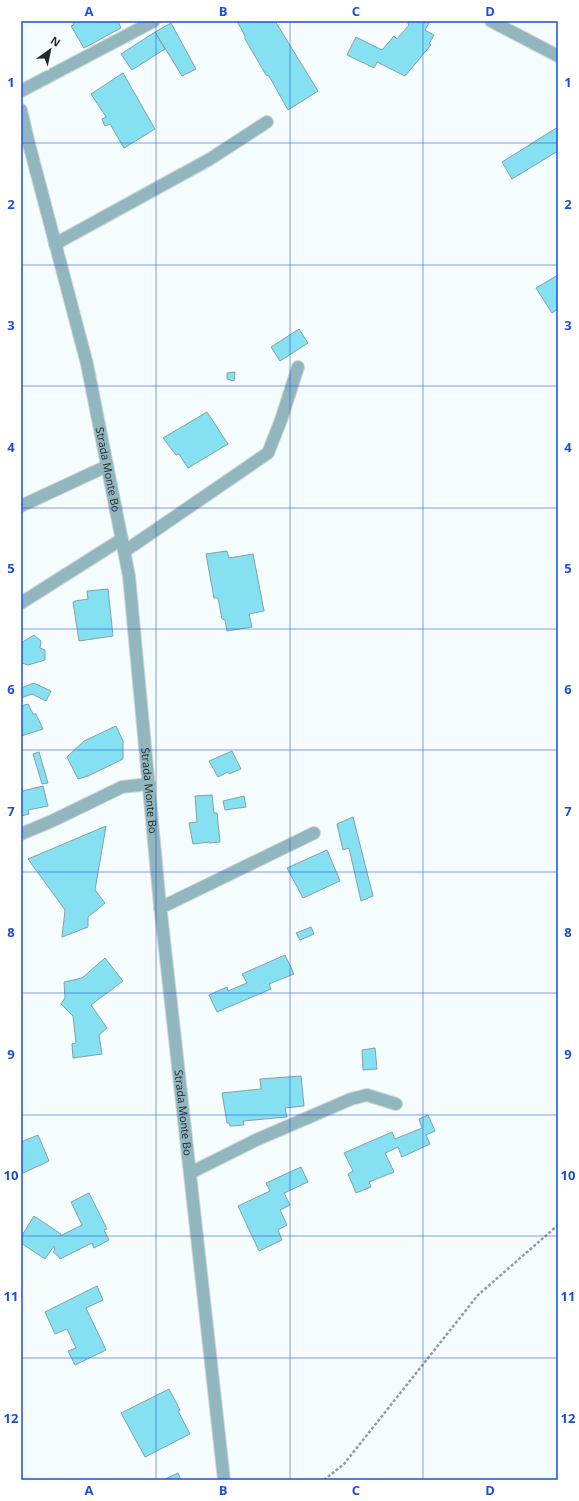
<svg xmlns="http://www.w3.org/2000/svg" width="579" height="1501" viewBox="0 0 579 1501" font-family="'Open Sans',sans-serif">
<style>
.building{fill:#85e0f2;stroke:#82a2a9}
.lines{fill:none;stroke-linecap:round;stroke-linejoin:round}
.minor-casing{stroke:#ced6d8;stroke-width:14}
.path{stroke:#939d9f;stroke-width:2.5;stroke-dasharray:3 2;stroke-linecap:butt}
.minor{stroke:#92b6be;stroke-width:12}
.grid{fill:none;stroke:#1d4ed8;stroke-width:1;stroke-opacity:0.55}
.labels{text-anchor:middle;stroke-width:3;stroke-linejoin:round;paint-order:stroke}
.street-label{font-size:11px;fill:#1e2b2e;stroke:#fff}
.neatline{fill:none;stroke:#1d4ed8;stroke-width:1.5}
.grid-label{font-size:13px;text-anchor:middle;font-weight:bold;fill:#1d4ed8}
</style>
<rect width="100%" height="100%" fill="#f5fcfd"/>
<path class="building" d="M72,21H118L121,28L84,48L71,26L74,25Z
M237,21H275L318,91L288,110L269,76L266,75L245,39V36Z
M409,21H430L425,30L434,35L429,44L431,45L405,76L377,62L374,68L347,55L356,37L382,50L394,36L397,39L409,25L408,24Z
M171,23L196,69L182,76L155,32Z
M155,32L165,49L132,70L121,54Z
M123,73L155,129L124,148L110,124L105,126L102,119L106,117L91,94Z
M558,127V151L512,179L502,162Z
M558,275V309L552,313L536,288Z
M299,329L308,343L280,361L271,347Z
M235,372L234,381L227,379V373Z
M207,412L228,444L188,468L179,454L176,455L163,438Z
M227,551L229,558L253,554L264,611L249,614L252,627L227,631L225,620L222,619L218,598H214L206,554Z
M108,589L113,636L79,641L73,602L75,601L88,599L87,591Z
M34,635L41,641L40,648L45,650V660L28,665L22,663L21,667V643Z
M34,683L51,691L46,701L32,694L21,698V688Z
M28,704L33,714H36L43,729L21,736V706Z
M116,726L123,741V759L88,776L78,779L67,757L84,741Z
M232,751L241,769L229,774L228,772L218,777L209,761Z
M39,752L48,783L42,784L33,754Z
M43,786L48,806L28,810L29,814L21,816V788H22L23,791Z
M212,795L214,813H217L220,842L209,843V842L193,844L189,823L197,822L195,796Z
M244,796L246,807L225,810L223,801Z
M353,817L373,896L361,901L349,848L343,850L337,824Z
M106,826L95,890L105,903L88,917V927L62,937L65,910L28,859Z
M327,850L340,881L303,898L287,868Z
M311,927L314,934L300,940L296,933Z
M285,955L294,974L269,984L271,989L217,1012L209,995L227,987L228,991L247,983L242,974Z
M105,958L123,981L91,1005L107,1028L99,1035L102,1054L73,1058L72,1044L76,1043L73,1016L61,1004L65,998L64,982L82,978Z
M375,1048L377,1069L363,1070L362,1050Z
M301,1076L304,1106L285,1108L287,1117L243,1121L244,1125L230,1126L229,1123H227L222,1093L261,1089L260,1079Z
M428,1115L435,1131L426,1135L430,1144L402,1157L398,1147L385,1153L394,1172L369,1182L371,1187L356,1193L348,1174L353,1171L344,1153L392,1132L395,1139L422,1128L419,1119Z
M38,1135L49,1161L21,1174V1142Z
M301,1167L308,1182L284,1193L290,1205L280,1210L287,1225L278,1230L282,1240L259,1251L238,1206L270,1191L266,1183Z
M89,1193L107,1229L104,1230L109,1240L94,1248L92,1243L60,1259L58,1256L53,1252L55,1249L54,1246L45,1259L21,1243V1237L34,1216L61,1234L60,1236L82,1225L71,1202Z
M97,1286L103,1300L86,1308L106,1350L75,1365L68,1351L76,1348L67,1329L55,1334L45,1312Z
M169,1389L180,1410L178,1411L190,1434L145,1457L121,1413Z
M178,1473L181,1480H163Z"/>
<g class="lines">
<defs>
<g id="minor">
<path d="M491,21L558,56"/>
<path d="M21,91L154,21"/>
<path id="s1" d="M21,110L29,144L87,364L129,576L159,895L224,1480"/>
<path d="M55,244L210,159L267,122"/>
<path d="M21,506L107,466"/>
<path d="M125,551L268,453L281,420L298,367"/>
<path d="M21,603L122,539"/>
<path d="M21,834L52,821L122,787L149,784"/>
<path d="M160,908L314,833"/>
<path d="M190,1173L256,1140L351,1099L367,1095L396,1104"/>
</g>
</defs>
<use href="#minor" class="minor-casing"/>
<path class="path" d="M324,1480L344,1464L478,1295L558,1225"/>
<use href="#minor" class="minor"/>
</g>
<path class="grid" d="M156,21V1480M290,21V1480M423,21V1480M21,143H558M21,265H558M21,386H558M21,508H558M21,629H558M21,750H558M21,872H558M21,993H558M21,1115H558M21,1236H558M21,1358H558"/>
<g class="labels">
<g class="street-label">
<text dy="4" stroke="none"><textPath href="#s1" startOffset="370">Strada Monte Bo</textPath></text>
<text dy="4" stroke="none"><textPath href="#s1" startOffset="694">Strada Monte Bo</textPath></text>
<text dy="4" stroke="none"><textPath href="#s1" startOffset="1018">Strada Monte Bo</textPath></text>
</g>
</g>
<rect width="579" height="1501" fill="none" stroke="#ffffff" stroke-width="44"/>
<g transform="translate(50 50) rotate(33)" stroke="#ffffff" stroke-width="3" paint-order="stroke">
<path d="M0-3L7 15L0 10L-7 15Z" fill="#1e2b2e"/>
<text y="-6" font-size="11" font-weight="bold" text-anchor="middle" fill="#1e2b2e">N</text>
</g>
<rect x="22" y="22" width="535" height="1457" class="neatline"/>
<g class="grid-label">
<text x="89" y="16">A</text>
<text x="223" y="16">B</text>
<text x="356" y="16">C</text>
<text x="490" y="16">D</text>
<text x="11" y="87">1</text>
<text x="568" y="87">1</text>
<text x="11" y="209">2</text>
<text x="568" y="209">2</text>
<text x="11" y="330">3</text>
<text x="568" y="330">3</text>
<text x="11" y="452">4</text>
<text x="568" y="452">4</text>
<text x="11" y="573">5</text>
<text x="568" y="573">5</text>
<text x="11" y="694">6</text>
<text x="568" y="694">6</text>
<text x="11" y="816">7</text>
<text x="568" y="816">7</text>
<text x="11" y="937">8</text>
<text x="568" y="937">8</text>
<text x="11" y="1059">9</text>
<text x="568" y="1059">9</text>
<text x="11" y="1180">10</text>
<text x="568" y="1180">10</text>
<text x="11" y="1301">11</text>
<text x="568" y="1301">11</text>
<text x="11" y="1423">12</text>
<text x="568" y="1423">12</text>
<text x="89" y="1495">A</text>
<text x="223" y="1495">B</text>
<text x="356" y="1495">C</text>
<text x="490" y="1495">D</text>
</g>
</svg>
